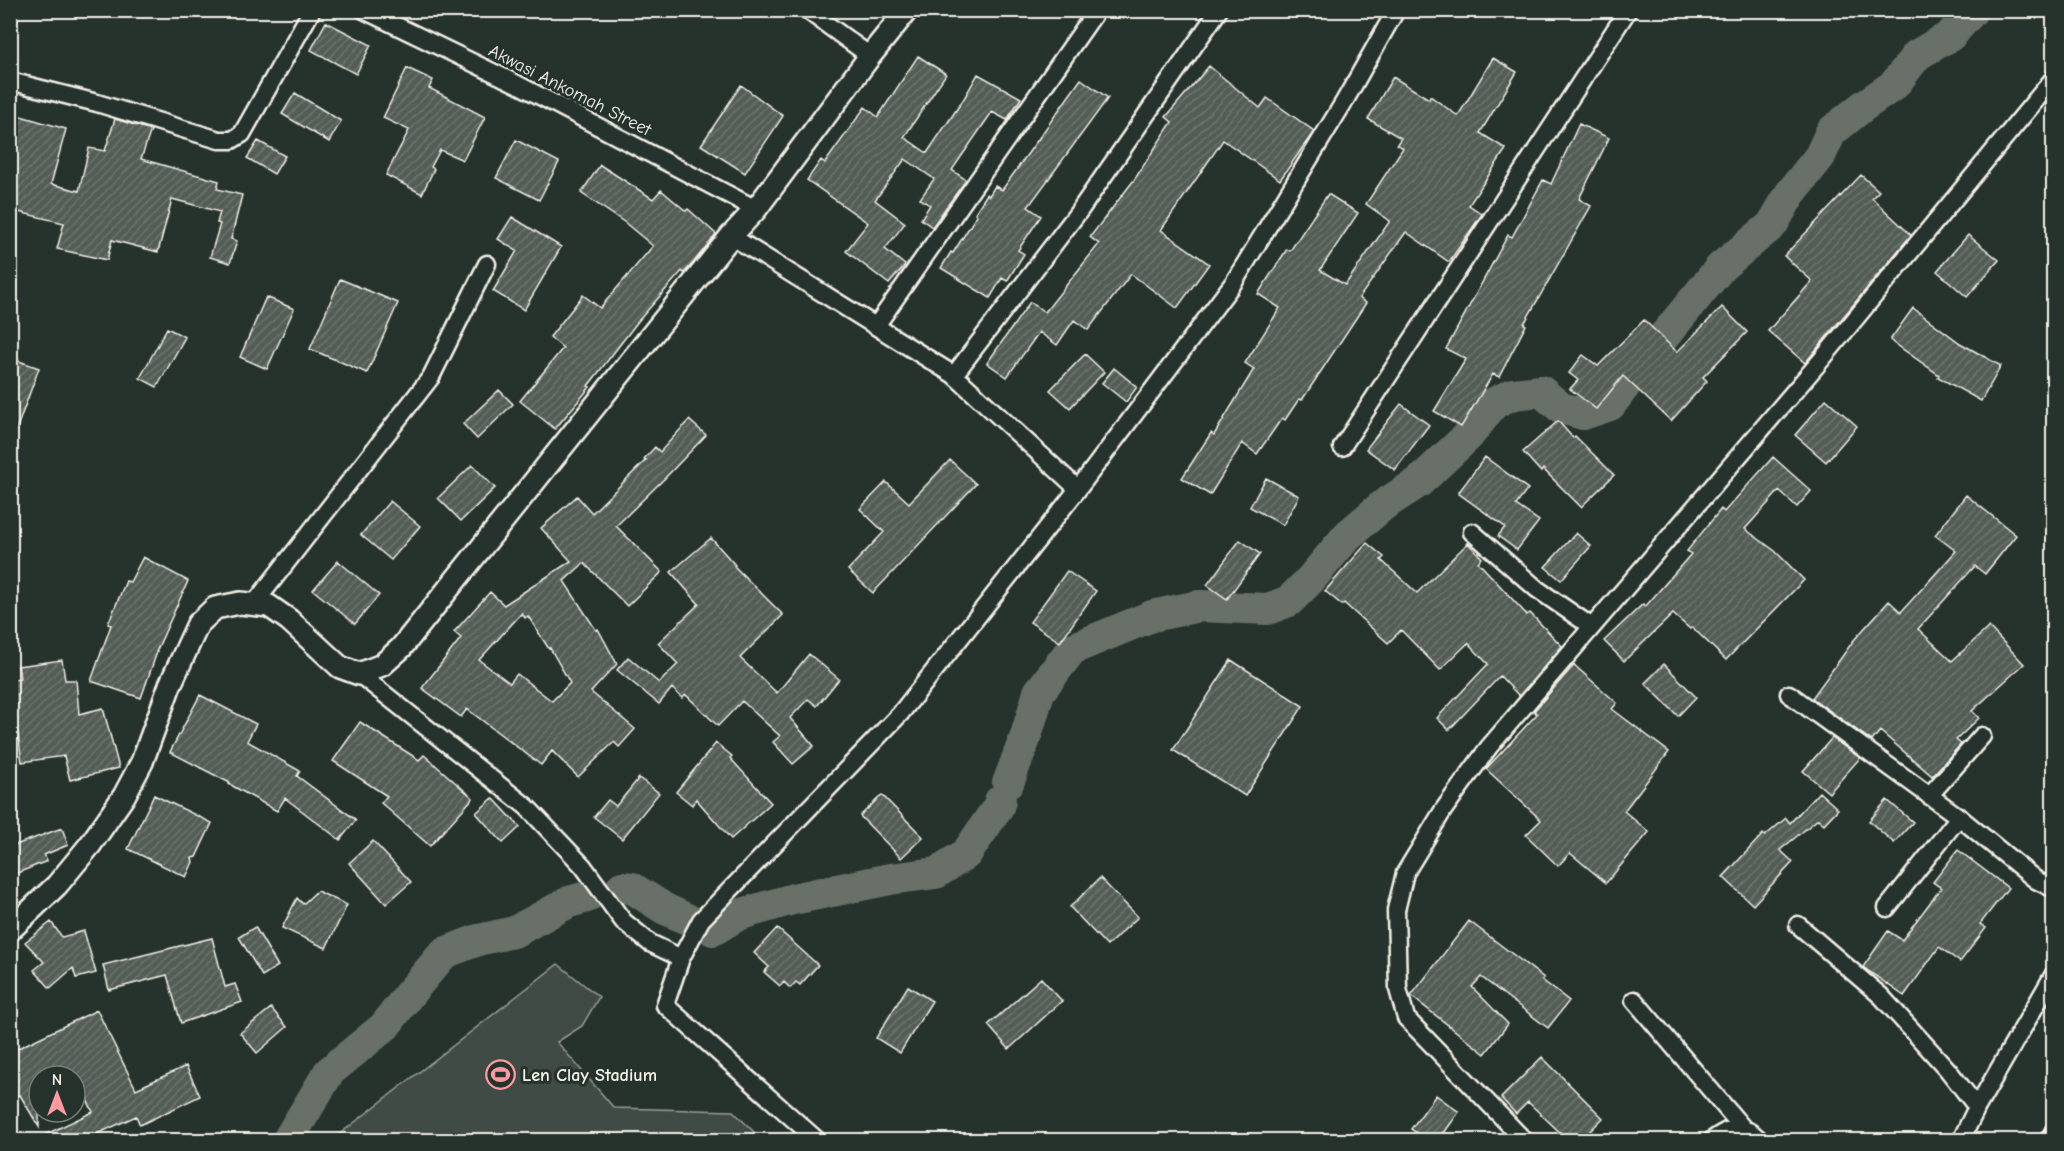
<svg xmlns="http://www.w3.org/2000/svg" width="2064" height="1151" viewBox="0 0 2064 1151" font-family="'Comic Neue',sans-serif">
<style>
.pitch{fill:#414b45;stroke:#9a9e96;stroke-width:1.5}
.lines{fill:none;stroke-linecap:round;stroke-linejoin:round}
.river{stroke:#676f68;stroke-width:32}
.building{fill:url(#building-hatch);stroke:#f4f1e8;stroke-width:1.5;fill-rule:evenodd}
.minor-casing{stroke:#f4f1e8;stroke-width:21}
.tertiary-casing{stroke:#f4f1e8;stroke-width:26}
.minor{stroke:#26332d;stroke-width:16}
.tertiary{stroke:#26332d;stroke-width:21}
.rail{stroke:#f4f1e8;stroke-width:4.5}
.labels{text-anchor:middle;stroke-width:6;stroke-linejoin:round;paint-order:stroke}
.street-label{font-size:18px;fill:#f4f1e8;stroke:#26332d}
.poi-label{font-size:18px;font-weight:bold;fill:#f4f1e8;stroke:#26332d;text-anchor:start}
</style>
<defs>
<pattern id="building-hatch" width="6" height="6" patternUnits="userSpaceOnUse" patternTransform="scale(1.5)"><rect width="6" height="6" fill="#525c55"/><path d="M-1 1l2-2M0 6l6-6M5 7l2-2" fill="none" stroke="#6c746d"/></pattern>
</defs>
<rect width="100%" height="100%" fill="#26332d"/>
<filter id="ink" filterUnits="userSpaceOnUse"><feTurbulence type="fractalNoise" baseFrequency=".0167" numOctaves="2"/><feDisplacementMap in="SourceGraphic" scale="12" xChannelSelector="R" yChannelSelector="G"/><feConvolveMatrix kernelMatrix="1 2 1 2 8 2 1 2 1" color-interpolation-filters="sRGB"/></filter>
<g filter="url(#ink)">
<path class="pitch" d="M558,964L599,997L582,1026L557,1042L614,1108L733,1111L762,1140H332Z"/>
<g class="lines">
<path class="river" d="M1008,783L1026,736L1039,692L1072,649L1152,616L1199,606L1268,609L1289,601L1310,580L1348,535L1382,506L1419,482L1469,435L1494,403L1513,394L1541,391L1561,408L1583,414L1610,405L1641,364L1721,267L1772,225L1790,194L1820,156L1831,132L1862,107L1894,85L1917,55L1950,36L1973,10
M622,887L632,888L665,909L687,919
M713,930L738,915L793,899L890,879L936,873L966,854L998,807L1000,801
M288,1140L329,1072L385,1026L410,993L444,953L478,940L514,932L569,902L587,897"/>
</g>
<path class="building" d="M326,22L371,45L356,74L311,50Z
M918,56L946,74L904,137L927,153L963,100L978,74L1021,98L1007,120L992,112L952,170L966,180L932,227L921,219L930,205L920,199L934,179L905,159L875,200L905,223L885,249L905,265L889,284L846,251L868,223L807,180L821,160L825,163L865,107L878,117Z
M1493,58L1517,72L1480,133L1506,149L1469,205L1482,214L1449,262L1406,232L1359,298L1366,303L1302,400L1299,399L1285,420L1282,418L1257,454L1242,443L1210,495L1182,478L1211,433L1214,435L1254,369L1245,363L1280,308L1258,294L1287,249L1290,251L1328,194L1358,213L1320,270L1345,285L1390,221L1366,204L1403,148L1397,144L1401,138L1368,119L1393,77L1429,99L1430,96L1458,116Z
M1209,66L1260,108L1267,98L1314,131L1310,137L1280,180L1223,140L1161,230L1209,264L1177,308L1131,274L1088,330L1074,320L1057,345L1039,332L1007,377L987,363L1030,302L1045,312L1099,244L1090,237L1134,180L1172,122L1166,117Z
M407,68L433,80L429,88L485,117L463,160L440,150L431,167L434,169L422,194L386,175L409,130L383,118Z
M1081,79L1108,98L1028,207L1041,216L1018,250L1024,254L1007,281L1002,278L990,298L941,268L951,252L953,253L977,215L975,213L987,194L989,196L995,186L1002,190Z
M741,85L783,116L745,173L701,145Z
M295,93L341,121L329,142L282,114Z
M10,113L66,129L51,184L79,191L89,148L105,151L115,119L151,130L141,159L219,181L217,189L242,195L231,239L237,241L230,263L210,257L220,224L217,223L220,212L172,199L158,252L112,240L107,260L57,249L64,223L10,210Z
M1579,124L1609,138L1579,199L1591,206L1524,324L1526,325L1499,377L1493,374L1461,427L1434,411L1466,359L1446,349L1508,235L1512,237L1543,180L1551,184Z
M516,140L559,162L539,200L496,178Z
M258,141L285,156L274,174L247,158Z
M600,165L653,199L661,190L686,211L688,209L716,234L694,262L684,273L682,271L639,320L588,386L590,387L555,429L520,401L563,348L550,337L583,295L600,308L653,246L624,222L581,193Z
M1861,175L1879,191L1872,198L1911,235L1805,363L1768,331L1812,281L1784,256Z
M512,217L561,247L524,310L493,291L517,251L498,239Z
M1968,235L1999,260L1967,297L1937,271Z
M340,279L398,303L367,373L310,349Z
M266,297L294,309L267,369L240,357Z
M1722,307L1747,332L1703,377L1707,381L1671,421L1623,376L1596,409L1570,389L1578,380L1569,373L1583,355L1598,366L1644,320L1677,352Z
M1913,308L1960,343L2001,366L1981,401L1938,377L1939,375L1890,340Z
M167,328L185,337L157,387L140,378Z
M1085,354L1104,372L1070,408L1050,390Z
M10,358L39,368L12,441H10Z
M1114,368L1137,387L1126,402L1102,383Z
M499,390L513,404L477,439L463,424Z
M1826,399L1857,426L1826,462L1795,435Z
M1401,404L1429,425L1395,470L1366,449Z
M689,420L706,435L665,478L616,526L662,572L627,606L584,563L564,581L596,630L598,629L617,664L591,692L635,729L619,747L614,742L578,777L552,751L541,765L467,709L461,717L422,688L461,638L454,632L490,592L504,605L571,561L541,528L577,496L592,513L646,460L644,459L655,447L660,452ZM522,613L525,618L528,616L549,649L550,648L570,683L552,701L517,674L510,683L479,660Z
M1558,421L1573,438L1575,436L1614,475L1581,507L1543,469L1541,472L1523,452Z
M1485,457L1528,489L1516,505L1539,521L1517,550L1498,536L1505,527L1458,493Z
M1773,457L1811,491L1797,507L1779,491L1745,529L1775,551L1804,580L1726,660L1692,627L1690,629L1673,614L1624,661L1604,641L1643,604L1645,607L1691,554L1687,551L1721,509L1724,512Z
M950,460L976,484L873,593L848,570L884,532L860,509L886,482L909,503Z
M472,465L495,488L461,521L438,498Z
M1266,478L1299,496L1283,525L1250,507Z
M1966,495L2016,535L1985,574L1975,566L1918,629L1952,661L1989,627L2024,664L1972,711L1979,718L1956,740L1961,744L1932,776L1880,731L1872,741L1812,698L1854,640L1889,601L1901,612L1956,551L1935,535Z
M390,501L420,526L391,560L361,535Z
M1576,533L1591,546L1561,580L1545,567Z
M711,538L735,565L734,566L783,615L740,658L777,693L809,654L839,679L817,706L808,699L790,718L814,746L793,764L773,742L780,736L742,701L718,726L686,695L682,698L672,688L659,704L617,670L628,657L659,683L678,664L658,643L699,604L671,572Z
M1240,540L1260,554L1227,599L1207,585Z
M1367,543L1384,557L1381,560L1417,593L1468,543L1482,558L1478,562L1527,615L1530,613L1562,646L1519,696L1500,676L1449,730L1437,718L1488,664L1468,643L1440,670L1401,630L1388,643L1344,603L1342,605L1325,591Z
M143,557L188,581L156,652H157L141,698L91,681L111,625L108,624L126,581L130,582Z
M338,561L379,595L355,624L313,590Z
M1067,571L1096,591L1060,642L1030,622Z
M62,660L65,680H76L79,714L103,708L119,768L70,780L64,756L22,762L13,700L10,701V680L20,678L18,666Z
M1231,660L1303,706L1245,796L1173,750Z
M1664,664L1696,697L1678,716L1645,683Z
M1574,665L1617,703L1612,709L1669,752L1624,811L1649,832L1606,883L1570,853L1558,866L1526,835L1541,820L1486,769L1537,714L1534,711Z
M200,695L256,724L247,741L300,771L297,776L356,820L340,840L285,798L277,811L229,784L230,783L170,752Z
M360,722L419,760L424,755L473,798L430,846L381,803L387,796L333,761Z
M1832,738L1860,758L1829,793L1803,771Z
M716,743L732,756L730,758L771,803L731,839L696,799L692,805L676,792Z
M639,778L659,793L622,839L594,817L608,800L616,806Z
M1819,792L1838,809L1824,824L1818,819L1780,850L1793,862L1753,905L1723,877L1763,834L1765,836L1786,818L1790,823Z
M154,795L212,823L196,857L192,858L193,862L186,877L128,849Z
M882,795L923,837L901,858L860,816Z
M493,798L520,827L503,843L476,813Z
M1887,800L1913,822L1894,843L1869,821Z
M62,828L68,845L44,855L47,861L10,876V847Z
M373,841L411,882L386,904L349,863Z
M1958,850L2008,888L1980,924L1986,928L1960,962L1939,947L1904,996L1863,967L1888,931L1902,940L1941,888L1933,882Z
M1100,878L1138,917L1107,946L1070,907Z
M317,891L347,905L326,948L282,928L297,898L303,904Z
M1469,921L1544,978L1542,980L1569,1001L1548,1028L1481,977L1472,987L1508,1024L1485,1054L1411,996Z
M51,922L62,937L84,931L96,973L76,978L73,968L50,988L34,970L44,962L25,942Z
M255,927L278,966L262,976L239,937Z
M777,928L818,965L800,985L796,982L790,988L784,982L780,986L764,972L769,967L754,953Z
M212,938L225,987L235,984L242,1002L181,1023L167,975L109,990L103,965Z
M1041,978L1062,1001L1009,1049L988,1025Z
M908,986L932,1001L900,1053L876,1038Z
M271,1008L287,1027L257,1053L240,1033Z
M97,1010L136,1089L186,1066L200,1096L140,1125L136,1116L84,1140H34L93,1112L80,1085L75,1088V1076H39V1127L20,1095L17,1096L10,1084V1052Z
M1542,1057L1603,1118L1581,1140H1568L1528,1102L1516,1114L1501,1098Z
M1436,1095L1459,1112L1439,1140H1427L1411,1129Z"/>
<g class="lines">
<defs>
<path id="minor" d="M364,10L517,84L756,209
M807,10L870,56
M10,81L97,103L219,140H232L242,134L312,10
M731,236L954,375L1080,210L1219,10
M876,326L1097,10
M1342,447L1628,10
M1078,489L1234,282L1344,102L1396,10
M1472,532L1537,589L1592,627
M254,604L431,377L487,264
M359,674L527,807L583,866L623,921L650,943L681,958
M1789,694L1959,817
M1929,796L1982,736
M1887,908L1959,817L2036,880L2054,889
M1798,925L1881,996L1948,1070L1977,1107
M1634,1000L1742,1127
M817,1140L665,1005L681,958L701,920L900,714L1078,489L954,375
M1524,1140L1406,1018L1398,989L1396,910L1405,873L1444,809L1489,747L1822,359L2054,78
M1712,1140C1732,1126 1742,1122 1760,1140
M1961,1140L1977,1107L2054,974"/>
<path id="tertiary" d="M10,930L57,885L90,845L124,796L142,762L170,685L198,624L215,608L240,603L269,606L289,620L340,667L359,674L382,665L401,648L731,236L756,209L870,56L907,10"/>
</defs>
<use href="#minor" class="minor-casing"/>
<use href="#tertiary" class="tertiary-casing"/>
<use href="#minor" class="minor"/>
<use href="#tertiary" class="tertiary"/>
<path class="rail" d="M2039,1140L2054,1114"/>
</g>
</g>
<defs>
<symbol id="stadium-ring" viewBox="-11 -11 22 22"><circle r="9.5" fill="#26332d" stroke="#ff9aa2" stroke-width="1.5"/><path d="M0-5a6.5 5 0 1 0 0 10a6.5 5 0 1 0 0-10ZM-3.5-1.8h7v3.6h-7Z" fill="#ff9aa2"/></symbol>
</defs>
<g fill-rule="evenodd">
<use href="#stadium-ring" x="484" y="1058" width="33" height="33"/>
</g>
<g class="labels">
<g class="street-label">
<text transform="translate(570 90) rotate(27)" y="6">Akwasi Ankomah Street</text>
</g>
<g class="poi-label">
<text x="522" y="1081">Len Clay Stadium</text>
</g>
</g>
<rect width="2064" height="1151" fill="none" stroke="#26332d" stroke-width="36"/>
<rect x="18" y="18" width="2028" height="1115" fill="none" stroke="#f4f1e8" stroke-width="2" filter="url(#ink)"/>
<g transform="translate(57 1094)"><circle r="28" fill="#26332d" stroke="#787f78" stroke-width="1.5"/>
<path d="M0-4.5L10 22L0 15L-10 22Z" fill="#ff9aa2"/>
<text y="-9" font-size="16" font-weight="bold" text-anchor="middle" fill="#f4f1e8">N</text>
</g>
</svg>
